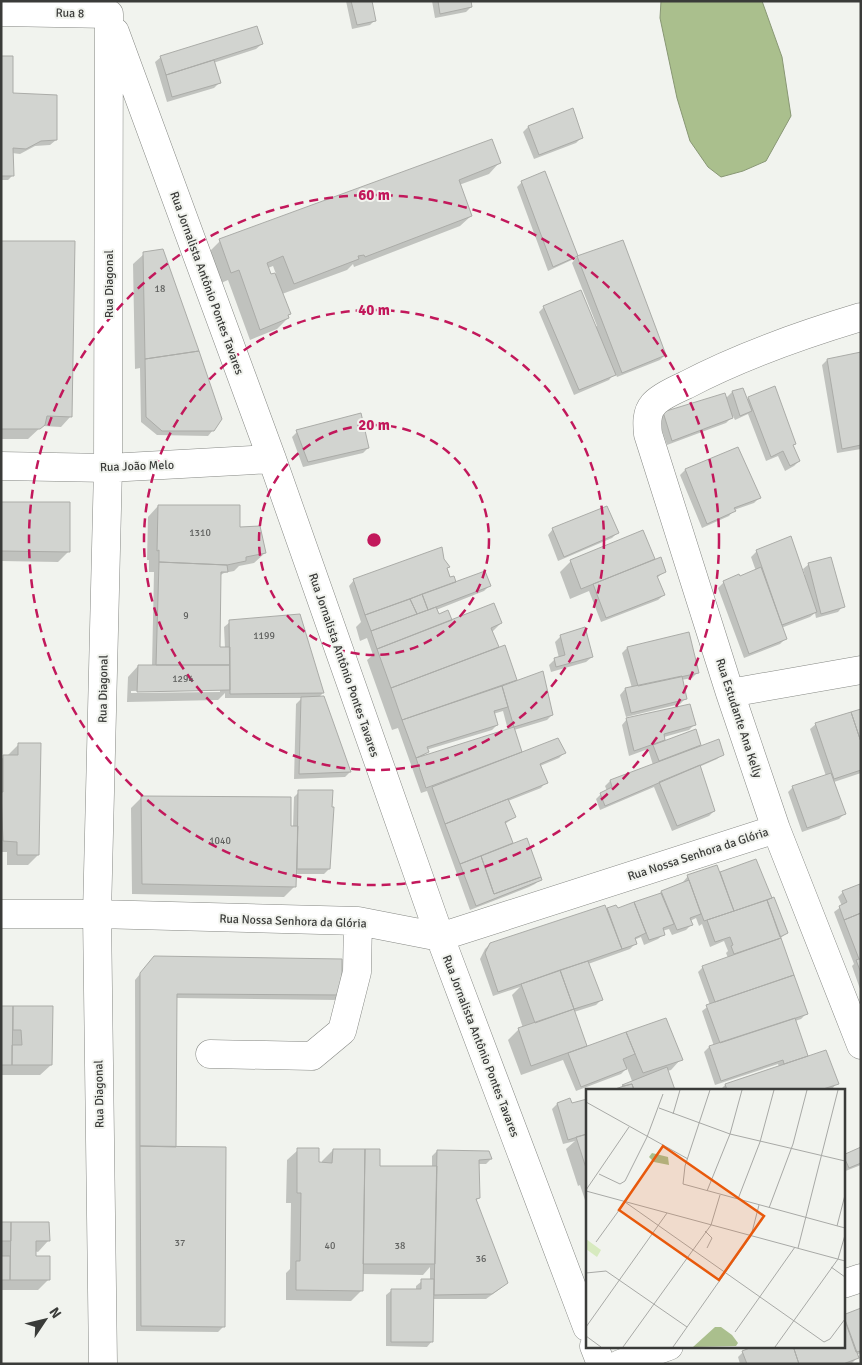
<svg xmlns="http://www.w3.org/2000/svg" width="862" height="1365" viewBox="0 0 862 1365" font-family="Signika,sans-serif">
<style>
.water{fill:#aabf8d;stroke:#889774}
.shadow{fill:#0003;fill-rule:evenodd}
.building{fill:#d2d4d0;stroke:#abaca8}
.lines{fill:none;stroke-linecap:round;stroke-linejoin:round}
.street-casing{stroke:#868884;stroke-width:29}
.street{stroke:#fff;stroke-width:28}
.ring{fill:none;stroke:#c2185b;stroke-width:2.5;stroke-dasharray:9 6}
.labels{text-anchor:middle;stroke-width:4;stroke-linejoin:round;paint-order:stroke}
.number-label{font-size:10px;fill:#60615f}
.street-label{font-size:12px;fill:#3a3b39;stroke:#f1f3ee}
.inset-road{fill:none;stroke:#a8a9a6;stroke-width:1}
.view{fill:#e8590c;fill-opacity:0.15;stroke:#e8590c;stroke-width:2.5}
.inset-edge{fill:none;stroke:#3a3b39;stroke-width:2.5}
.centre{fill:#c2185b;stroke:#f1f3ee;stroke-width:2.5}
.ring-label{font-size:15px;text-anchor:middle;font-weight:bold;fill:#c2185b;stroke:#f1f3ee;stroke-width:4;stroke-linejoin:round;paint-order:stroke}
</style>
<rect width="100%" height="100%" fill="#f1f3ee"/>
<path class="water" d="M661,1H762L782,57L791,116L766,161L743,171L721,177L708,167L690,141L677,98L660,18Z"/>
<path class="shadow" d="M346,1H371L375,20L370,25L352,29Z
M432,1H470L471,7L466,12L435,18Z
M262,44L256,49L213,63L219,83L214,88L167,102L155,62L161,57Z
M1,57L12,94L56,140L50,145L35,146L20,154L12,153L13,175L8,180H1Z
M572,110L582,137L576,143L534,159L523,132L528,127Z
M499,163L489,174L459,185L471,216L460,226L354,267L353,264L347,270L282,294L288,318L277,329L250,340L228,280L221,283L210,251L220,241ZM273,266L276,274L270,276L268,268Z
M522,182L576,255L572,259L623,241L665,355L660,360L617,377L615,373L609,380L574,395L539,312L544,307L595,327L597,326L572,263L576,258L548,271L517,187Z
M1,242L71,416L61,427L42,426L28,439H1Z
M144,254L213,430L208,436L157,435L141,422L140,368L135,369L133,264Z
M861,354V449L837,453L822,365L827,360Z
M732,392L747,401L749,398L795,444L792,446L799,461L794,466L785,471L778,456L766,461L748,414L735,420L733,416L726,423L667,445L658,418L663,413L725,399Z
M297,432L368,448L363,453L303,467L292,437Z
M738,449L759,498L754,503L734,510L729,516L702,528L680,475L685,470Z
M1,503L69,551L58,562L1,561Z
M158,506L239,528L265,553L254,563L239,566L234,571L224,573L219,576V648H225L224,627L230,622L323,693L318,698L350,772L345,777L294,779L296,704L302,698H225V693L218,700L127,702L128,677L138,666H152L154,572H149V560H147L148,517ZM220,689V692L131,693V691Z
M553,529L617,533L612,538L558,561L548,535Z
M790,538L803,576H805L803,569L809,564L843,606L838,612L816,618L815,613L810,617L781,628L785,639L780,644L744,658L718,588L724,582L739,578L756,571L751,557L756,552Z
M653,558L649,563L665,571L657,578L664,595L658,600L601,622L589,591L570,599L560,572L571,561Z
M443,559L449,567L446,569L450,579L455,583L489,586L484,591L436,610L438,616L451,621L501,623L491,633L498,649L504,646L516,681L552,715L547,720L514,730L521,753H564L559,758L540,766L546,782L541,788L508,801L515,817L505,824L513,845L540,879L535,884L529,887L470,910L427,791L421,793L398,728L392,730L367,660L373,655L367,638L360,641L356,627L361,622L349,586L354,580ZM503,711L508,730L421,758L427,752L426,750L492,730L497,725L493,714Z
M584,629L592,657L586,662L551,672L549,665L555,659L559,658L555,642L560,637Z
M627,648L697,673L692,678L681,680L685,699L680,704L626,717L620,695L625,689L632,688L622,653Z
M861,711V773L834,782L844,814L839,819L802,832L788,792L793,787L826,776L810,729L816,724Z
M627,719L694,725L689,730L664,737L665,742L695,731L700,747L722,754L717,759L699,767L714,811L709,816L672,831L654,787L600,810L596,799L601,794L607,791L605,786L610,781L653,765L648,749L629,756L622,725Z
M18,745L38,855L28,865H7V852H1V759L8,755Z
M299,792L329,869L324,874H295V886L284,897L132,894L131,808L142,797L293,827L294,797Z
M756,860L770,898L767,901L787,933L779,939L806,1014L801,1019L795,1021L807,1058L837,1083L832,1089L828,1090H720L725,1085L779,1067L778,1064L715,1085L704,1052L709,1047L714,1046L702,1011L710,1005L698,972L703,967L728,958L726,953L728,951L724,941L710,947L702,924L699,926L696,918L690,921L691,925L686,930L672,935L669,929L662,931L664,934L658,939L644,945L641,937L634,940L635,944L630,949L588,964L601,1000L596,1005L574,1012L585,1045L581,1049L665,1020L681,1059L671,1070L667,1071L674,1090H617L632,1081L627,1068L621,1074L576,1091L563,1060L521,1075L508,1040L519,1029L523,1028L512,995L520,987L493,996L480,959L485,949L490,944L616,906L617,910L658,895L661,892L684,884L683,882L688,876L719,874Z
M861,885V988L860,989L852,966L854,964L834,912L842,906L838,897L843,892Z
M149,963L341,995L336,1000L176,998L175,1148L223,1327L218,1332L136,1331L135,980Z
M1,1007H52L51,1065L40,1075H1Z
M587,1100V1206L580,1185L578,1186L566,1149L575,1141L563,1144L552,1109L557,1104L571,1105Z
M861,1149V1165L843,1172V1156Z
M298,1150L318,1163L322,1164V1161L333,1150L378,1167L432,1168V1156L437,1151L491,1159L486,1164H478L479,1198L475,1201L501,1288L486,1299H433L432,1341L427,1347L386,1346V1295L392,1290H416V1286L422,1281H430V1267L423,1275L362,1274L361,1291L351,1301L286,1300V1273L290,1269L291,1203H286L287,1160Z
M1,1223L48,1241L38,1252L34,1251V1257L48,1280L38,1290H1Z
M861,1310V1353L856,1355L857,1358L852,1363L740,1364L738,1357L743,1352L843,1346Z"/>
<path class="building" d="M351,1H372L376,21L357,25Z
M438,1H471L472,7L440,14Z
M257,26L263,44L166,75L160,56Z
M1,56H13V93L57,95V140L41,141L26,149L13,148L14,176H1Z
M214,60L221,83L172,97L166,75Z
M573,108L583,138L539,155L528,126Z
M492,139L501,163L459,180L472,216L365,257L364,255L358,256L359,259L294,284L283,256L267,263L271,274L275,273L291,314L288,315L289,318L260,330L239,270L231,273L219,239Z
M545,171L578,256L553,267L521,181Z
M623,240L666,355L622,373L577,256Z
M1,241H75L72,417L47,416L45,425L40,429H1Z
M163,249L199,351L145,359L143,252Z
M581,290L616,375L579,390L543,306Z
M199,351L222,419L214,431H162L146,417L145,359Z
M861,352V445L842,449L827,359Z
M775,386L796,444L793,445L800,461L790,466L783,451L771,457L748,397Z
M743,388L752,411L740,416L732,391Z
M725,393L733,418L672,441L663,412Z
M361,413L369,448L308,462L296,430Z
M738,447L761,498L734,508L736,511L707,524L685,469Z
M1,502H70V552L1,551Z
M158,505H240V527L260,526L266,553L246,557V561L227,565L159,562V550L157,551Z
M607,506L619,533L564,557L552,528Z
M643,530L655,559L581,589L570,560Z
M791,536L817,612L782,625L756,550Z
M442,547L444,559L450,567L447,568L450,577L454,576L456,582L365,615L353,579Z
M661,557L666,572L657,576L665,595L606,618L593,584Z
M831,557L845,607L821,614L808,563Z
M159,562L227,565L228,572H221L220,647H230V665H156Z
M761,567L787,639L749,654L723,581L739,574L740,576Z
M485,571L491,586L428,610L422,594Z
M422,594L428,610L417,614L410,599Z
M410,599L417,614L371,631L365,615Z
M494,603L502,623L491,628L499,647L391,688L377,649Z
M436,607L439,614L448,610L452,620L377,649L371,631Z
M300,614L324,693L230,694L229,620Z
M585,627L593,657L556,667L554,658L565,655L560,635Z
M689,632L699,673L638,686L627,647Z
M505,645L517,680L402,720L391,688Z
M138,665H230V690L137,692Z
M543,671L553,715L514,727L502,686Z
M682,676L687,699L631,713L625,688Z
M502,686L508,707L494,711L498,725L427,747L429,752L416,758L402,720Z
M324,696L351,772L299,774L301,697Z
M690,704L696,725L664,734L665,740L634,751L626,718Z
M861,709V742L851,712Z
M851,712L861,742V770L834,779L815,723Z
M514,727L522,752L426,788L416,758Z
M696,729L701,745L659,761L653,745Z
M558,738L566,753L540,764L548,783L445,824L432,787Z
M719,739L724,755L605,806L600,793L612,787L610,780Z
M18,743H41L39,855H17V842L3,841L1,792H3V755H18Z
M700,765L715,811L677,826L659,782Z
M831,773L846,814L807,828L792,786Z
M298,790H333L332,807H334L330,869H297Z
M141,796L291,797V826H298L296,887L142,884Z
M508,799L516,817L505,822L513,843L460,864L445,824Z
M527,838L541,877L494,894L481,856Z
M481,856L494,894L541,877L542,880L476,906L460,864Z
M756,859L772,898L734,911L720,872Z
M717,865L734,911L704,921L687,875Z
M689,880L701,914L690,918L693,925L677,930L661,891Z
M860,884L861,913L844,920L839,906L847,902L842,891Z
M661,893L674,924L663,928L665,935L649,940L634,902Z
M774,897L788,933L780,937L767,900Z
M767,900L781,938L734,954L731,946L733,945L730,937L715,942L707,920Z
M634,902L646,933L635,938L637,944L622,949L607,908L616,905L618,908Z
M605,905L622,949L498,992L485,953L490,943Z
M861,913V959H859L844,920Z
M781,938L794,975L715,1002L702,966Z
M154,956L342,959V995L177,994L176,1147L140,1146V973Z
M859,959H861V973L856,960Z
M588,961L603,1000L574,1009L560,970Z
M560,970L574,1009L535,1023L521,984Z
M794,975L808,1014L720,1043L706,1005Z
M1,1006H13L12,1065H1Z
M13,1006H53L52,1065H12V1045H22L21,1030H13Z
M574,1009L587,1046L531,1066L518,1028Z
M666,1018L683,1060L643,1073L626,1032Z
M795,1018L808,1056L784,1064L783,1060L721,1081L709,1046Z
M626,1032L635,1054L623,1059L627,1069L581,1087L568,1053Z
M826,1050L839,1084L820,1090H727L725,1084Z
M667,1067L675,1090H634L632,1084L624,1086L622,1085Z
M632,1084L634,1090H612L624,1086Z
M570,1098L572,1103L587,1099V1134L568,1140L557,1103Z
M587,1134V1171L576,1137Z
M140,1146L226,1147L225,1327L141,1326Z
M861,1147V1163L849,1168L843,1155Z
M297,1148H319V1162L332,1163L333,1149H365L363,1291L296,1290V1261H300L301,1193H297Z
M365,1149H380V1166H437L435,1264H363Z
M437,1150L489,1151L492,1159L479,1160L480,1198L476,1199L508,1283L492,1294L434,1295Z
M1,1222H11V1241H1Z
M11,1222H49L50,1241H36V1256H50V1280H10Z
M1,1244V1256H10V1280H1Z
M421,1279H434L433,1342H391V1289H421Z
M861,1308V1351L856,1352L843,1315Z
M843,1314L859,1358L843,1364H799L793,1346H843Z
M755,1346H793L799,1364H747L742,1351Z"/>
<g class="lines">
<defs>
<path id="street" d="M1,12L109,14L108,468L97,914L103,1364
M115,32L272,459L440,937L587,1327
M861,317C801,335 741,356 686,385C677,389 659,397 653,405C646,413 647,425 648,434L730,693L776,829L861,1045
M1,466L108,468L272,459
M730,693L861,670
M1,914H97L358,921L440,937L776,829
M210,1054L312,1056L342,1031L357,972L358,921
M843,1284L861,1278
M594,1346L601,1364
M620,1364L669,1346"/>
</defs>
<use href="#street" class="street-casing"/>
<use href="#street" class="street"/>
</g>
<g class="ring">
<circle cx="374" cy="540" r="115"/>
<circle cx="374" cy="540" r="230"/>
<circle cx="374" cy="540" r="345"/>
</g>
<g class="labels">
<g class="number-label">
<text x="160" y="292">18</text>
<text x="200" y="536">1310</text>
<text x="186" y="619">9</text>
<text x="264" y="639">1199</text>
<text x="183" y="682">1294</text>
<text x="220" y="844">1040</text>
<text x="180" y="1246">37</text>
<text x="330" y="1249">40</text>
<text x="400" y="1249">38</text>
<text x="481" y="1262">36</text>
</g>
<g class="street-label">
<text transform="translate(70 13) rotate(1)" y="4">Rua 8</text>
<text transform="translate(207 283) rotate(70)" y="4">Rua Jornalista Antônio Pontes Tavares</text>
<text transform="translate(109 284) rotate(-90)" y="4">Rua Diagonal</text>
<text transform="translate(137 466) rotate(-2)" y="4">Rua João Melo</text>
<text transform="translate(344 665) rotate(71)" y="4">Rua Jornalista Antônio Pontes Tavares</text>
<text transform="translate(103 689) rotate(-89)" y="4">Rua Diagonal</text>
<text transform="translate(739 718) rotate(72)" y="4">Rua Estudante Ana Kelly</text>
<text transform="translate(698 854) rotate(-18)" y="4">Rua Nossa Senhora da Glória</text>
<text transform="translate(293 921) rotate(2)" y="4">Rua Nossa Senhora da Glória</text>
<text transform="translate(481 1046) rotate(69)" y="4">Rua Jornalista Antônio Pontes Tavares</text>
<text transform="translate(99 1094) rotate(-91)" y="4">Rua Diagonal</text>
</g>
</g>
<g transform="translate(586 1089)">
<rect width="259" height="259" fill="#f1f3ee"/>
<path d="M0,150L15,161L11,168L0,160Z" fill="#d7eabf"/>
<path d="M66,64L82,68L83,76L68,73L63,68ZM129,238H135L146,246L152,254L150,257L107,258Z" fill="#aabf8d"/>
<path class="inset-road" d="M124,1L99,77L97,95L259,139M0,13L102,70M73,19L144,45L259,72M87,25L94,1M13,85L34,95L39,92L61,48L77,5M0,101L43,38M0,102L259,172M121,102L144,45L156,1M152,110L174,53L188,1M183,119L207,55L221,1M251,137L259,106M119,142L126,149L121,159M10,153L39,113L238,253L244,250L259,230M212,159L252,1M245,178L259,188M0,184L20,182L101,238M0,238L81,124M149,243L209,158M0,247L15,258M37,258L125,136L134,106M87,258L165,147L173,116M189,258L252,170L259,146"/>
<path class="view" d="M77,57L178,127L133,191L33,121Z"/>
<rect width="259" height="259" class="inset-edge"/>
</g>
<circle cx="374" cy="540" r="8" class="centre"/>
<g class="ring-label">
<text x="374" y="200">60 m</text>
<text x="374" y="315">40 m</text>
<text x="374" y="430">20 m</text>
</g>
<rect width="862" height="1365" fill="none" stroke="#3a3b39" stroke-width="5"/>
<g transform="translate(45 1320) rotate(55)" stroke="#f1f3ee" stroke-width="4" paint-order="stroke">
<path d="M0-4L9 19L0 12L-9 19Z" fill="#3a3b39"/>
<text y="-8" font-size="14" font-weight="bold" text-anchor="middle" fill="#3a3b39">N</text>
</g>
</svg>
